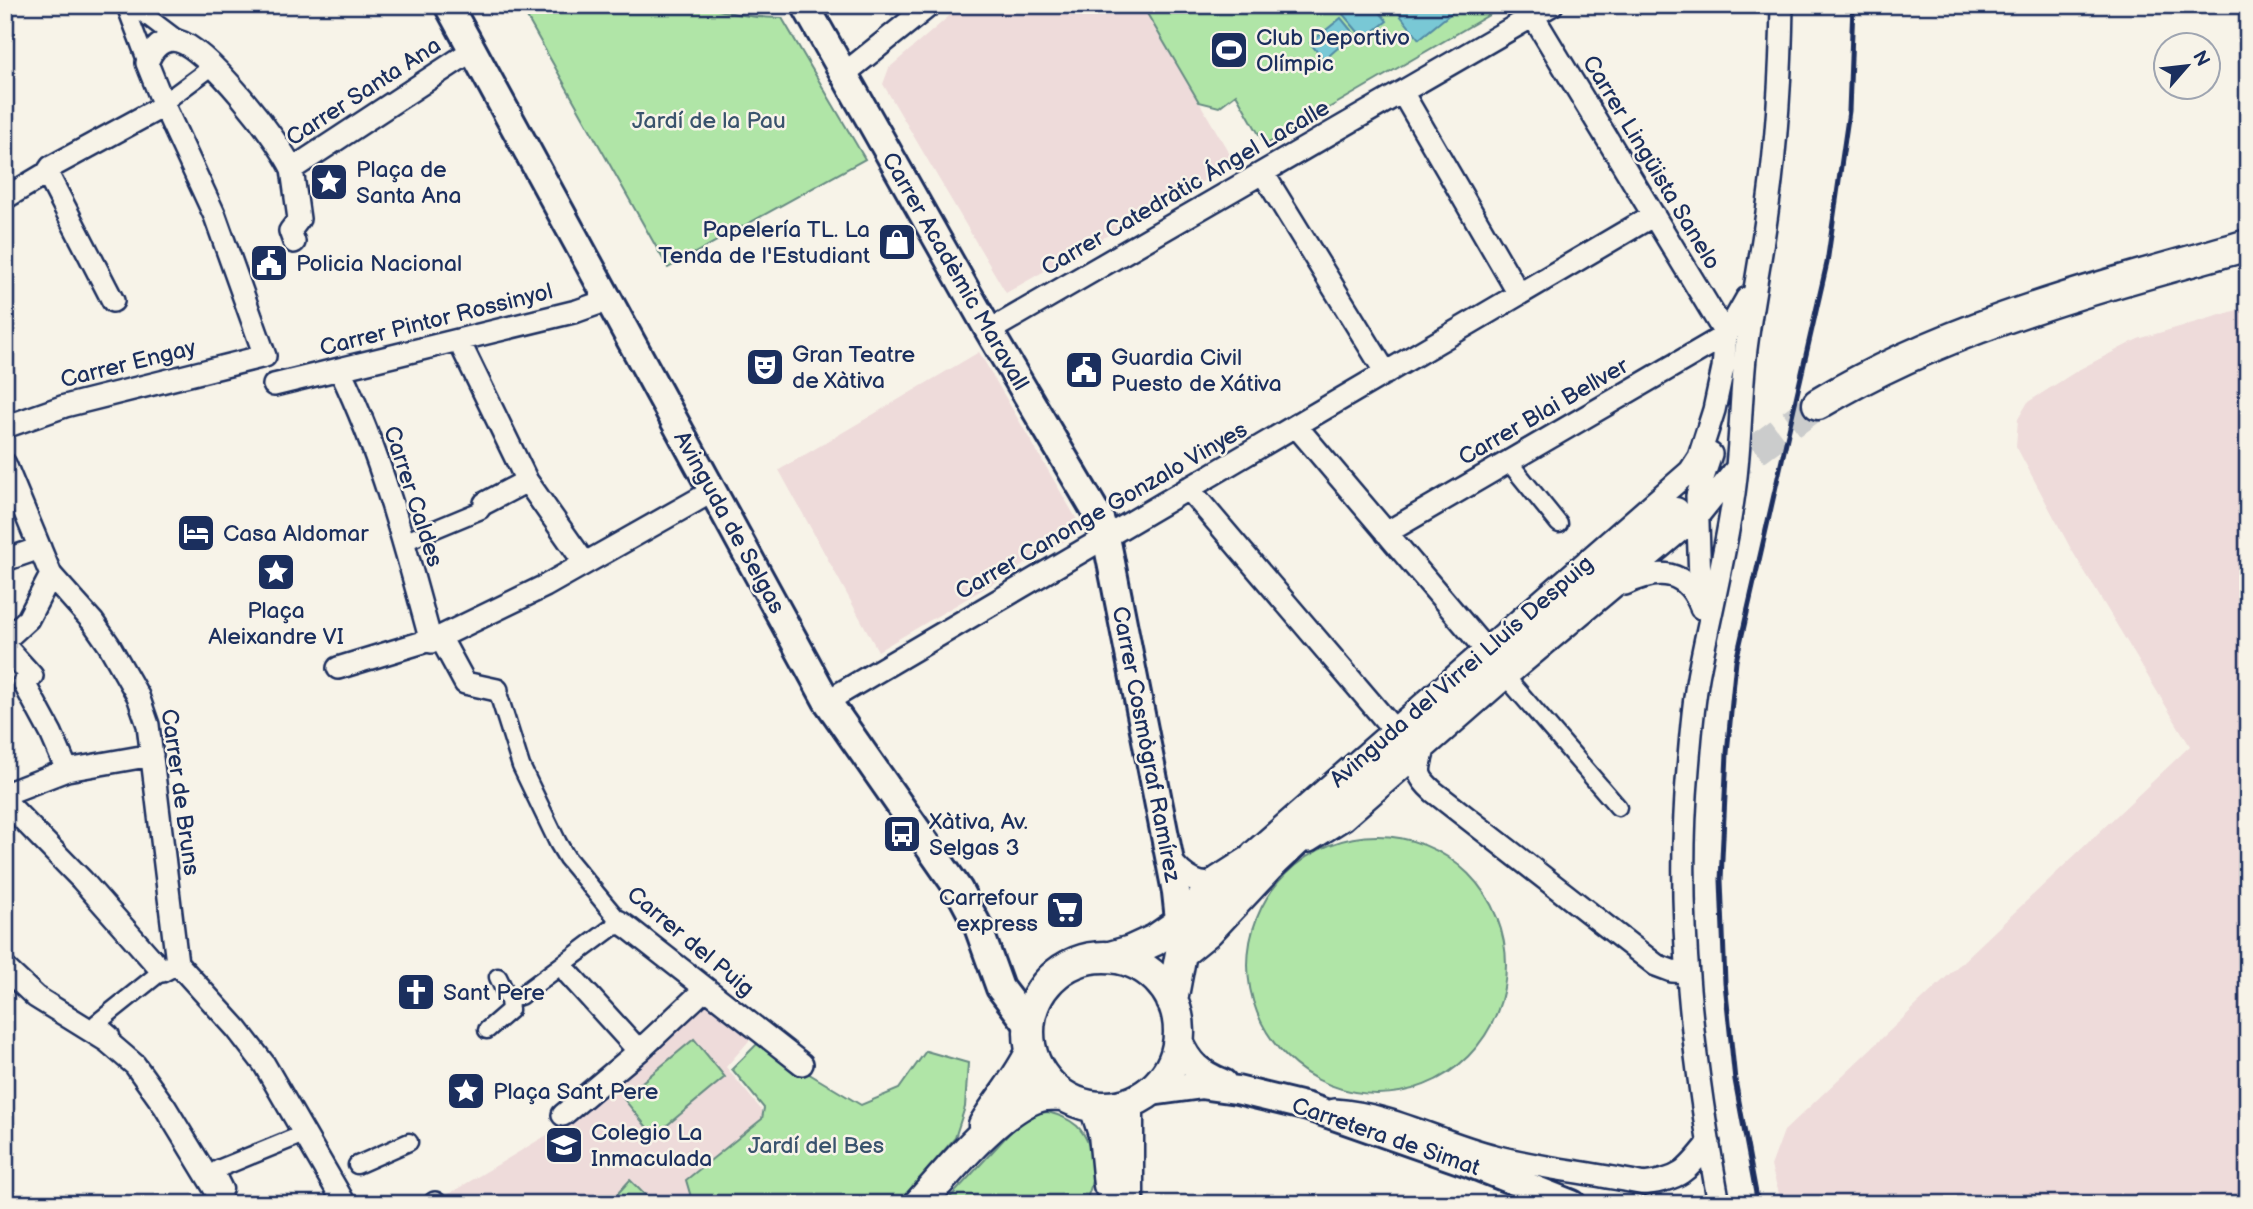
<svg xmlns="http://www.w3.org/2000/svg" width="2253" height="1209" viewBox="0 0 2253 1209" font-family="'Balsamiq Sans',sans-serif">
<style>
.built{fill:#eedbda}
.green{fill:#b0e5a7;stroke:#668a82;stroke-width:2}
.water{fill:#79c8d5;stroke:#538ba5;stroke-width:2}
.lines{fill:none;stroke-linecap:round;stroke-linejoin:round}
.secondary-tunnel{stroke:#cbcccc;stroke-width:30;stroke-dasharray:30 15;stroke-linecap:butt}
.pedestrian-casing{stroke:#1b2f5e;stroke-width:21}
.minor-casing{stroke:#1b2f5e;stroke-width:26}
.tertiary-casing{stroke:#1b2f5e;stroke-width:32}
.secondary-casing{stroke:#1b2f5e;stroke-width:35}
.pedestrian{stroke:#f7f3e8;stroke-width:16}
.minor{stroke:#f7f3e8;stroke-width:21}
.tertiary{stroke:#f7f3e8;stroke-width:26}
.secondary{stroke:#f7f3e8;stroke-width:30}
.rail{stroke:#1b2f5e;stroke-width:5}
.labels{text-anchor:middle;stroke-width:5;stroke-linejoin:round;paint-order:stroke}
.poi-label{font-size:23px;fill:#1b2f5e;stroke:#f7f3e8;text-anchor:start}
.street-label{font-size:23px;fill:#1b2f5e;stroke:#f7f3e8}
.park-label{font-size:23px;fill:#39536d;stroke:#f7f3e8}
</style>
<rect width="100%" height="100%" fill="#f7f3e8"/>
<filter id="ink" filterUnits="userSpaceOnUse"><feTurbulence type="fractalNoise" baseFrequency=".0143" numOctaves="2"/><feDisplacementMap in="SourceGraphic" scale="14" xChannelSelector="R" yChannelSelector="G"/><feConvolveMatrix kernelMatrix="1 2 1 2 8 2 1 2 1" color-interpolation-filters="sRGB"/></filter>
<g filter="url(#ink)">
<path class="built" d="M962,5H999L1003,11L1013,5H1057L1058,7L1062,5H1142L1235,163L1006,293L883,84L889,68Z
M2248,307V1204H1782L1771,1166L1784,1131L2190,746L2071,549L2016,446L2018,419L2028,402L2080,369L2138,339Z
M979,352L1083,530L878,651L779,470Z
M710,1001L755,1034L726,1067L769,1119L698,1204H446L442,1198L572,1120L703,1002Z"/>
<path class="green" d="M520,5H704C730,15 755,18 782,18L865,159L668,268Z
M1142,5H1506L1265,145L1236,94L1219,107L1199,102Z
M1248 965a129 129 0 1 1 258 0a129 129 0 1 1-258 0Z
M694,1039L725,1077L654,1136L623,1098Z
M762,1039L801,1069L861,1105L899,1089L926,1051L968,1063L965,1107L955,1138L897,1204H690L691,1197L686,1180L762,1119L764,1108L732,1069Z
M1048,1112C1058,1115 1068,1118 1077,1126C1096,1145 1097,1182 1084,1204H944L1016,1126L1032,1114Z
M630,1180L654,1204H611L610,1202Z"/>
<path class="water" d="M1351,5H1374L1387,21L1364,39L1342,13Z
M1392,5H1461L1419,39Z
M1341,18L1354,34L1324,60L1310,43Z"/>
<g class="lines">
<path class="secondary-tunnel" d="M1719,477L1818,404"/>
<defs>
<path id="pedestrian" d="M125,5L147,63
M132,5L181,42
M165,108L166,101L213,66
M1508,461L1559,524
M404,542L481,510L485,503
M1506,677L1618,807
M497,690L521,766L558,843L567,858L620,922
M509,1000L520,996L617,924
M487,1030L510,1010L509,1000L498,977
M111,1035L97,1023L162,971
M357,1165L409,1142
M224,1189L216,1173L218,1169L306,1133"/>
<path id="minor" d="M844,74L930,5
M1402,92L1519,294
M292,169L299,219L290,231L294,242
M47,173L113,301
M1263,173L1386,373
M5,198L47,173L51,167L156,110
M989,331L1552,5
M459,341L527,481L584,562
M340,370C382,457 406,549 431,642
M274,385L577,311L608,300
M1296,426L1485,649
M5,427L65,406L265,356L215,216L165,108L147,63C152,50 162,37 178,41C208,49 279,140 292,169L473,50
M5,464L51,575L93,622L109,645L138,696L148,725L177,963
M1188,488L1394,730
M485,503L527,481
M1386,533L1726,335L1533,16
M5,560L40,548
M1625,584C1659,568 1686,569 1701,607
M1701,608L1697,496L1711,454
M440,637L465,683L497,690
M5,640L28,619L51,575
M5,646L32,676
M338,668L440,637L545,586L713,491
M24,683L51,733L67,770
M827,701L1654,215
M1424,749C1418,772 1415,775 1434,792L1656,965L1672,971L1687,972
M5,794L67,770L152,755
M5,801L82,880L162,971L177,963
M1309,841L1344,819L1506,677L1698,516L1735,470
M1252,853L1690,471L1699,457L1714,410L1723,368L1726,335L1747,298
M1170,859C1182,876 1205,894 1225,876
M617,924L620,922L630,929L802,1064
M177,963L237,1029L264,1064L345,1204
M5,968L36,997L107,1041L135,1065L165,1107L224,1204
M569,974L639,1051
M1334,1110C1393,1114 1439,1142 1495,1156C1544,1169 1595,1173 1644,1184C1681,1179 1686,1172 1709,1143
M563,1115L639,1051L705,989
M435,1203V1204
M1719,1204C1693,1061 1675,915 1688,769C1691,735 1693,700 1700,667C1711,611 1725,556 1733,500C1741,450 1740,399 1746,349C1752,301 1762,253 1768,205C1777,139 1781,72 1782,5"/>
<path id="tertiary" d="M448,5L827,701L959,890L977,924L1000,988L1029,1026
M805,5L989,331L1100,519L1106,537L1112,567L1176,892L1181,938
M1179,1041C1189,1065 1200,1073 1223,1083
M1150,1092L1201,1085L1237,1090L1308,1107L1471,1164L1572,1204"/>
<path id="secondary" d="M1818,404C1951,324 2100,287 2248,245
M1029 1032a75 75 0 1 1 150 0a75 75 0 1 1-150 0Z
M1110,957L1131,951L1155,940L1181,922L1220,881L1270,849
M1172,1001L1181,953L1208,931L1269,866L1323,815L1675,513
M1128,1104V1204
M1095,1107L1104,1134L1109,1185
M984,1125C999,1100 1019,1078 1031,1052
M919,1204C948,1172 999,1108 1040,1096C1047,1094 1055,1095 1062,1095"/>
</defs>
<use href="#pedestrian" class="pedestrian-casing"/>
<use href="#minor" class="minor-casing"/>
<use href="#tertiary" class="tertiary-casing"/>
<use href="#secondary" class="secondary-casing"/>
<use href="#pedestrian" class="pedestrian"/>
<use href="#minor" class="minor"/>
<use href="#tertiary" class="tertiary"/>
<use href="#secondary" class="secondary"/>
<path class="rail" d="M1758,1204L1735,1080L1725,983L1721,880L1727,753L1736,661L1827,263L1849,111L1853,5"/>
</g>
</g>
<defs>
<symbol id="stadium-square" viewBox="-11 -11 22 22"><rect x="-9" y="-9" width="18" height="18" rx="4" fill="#1b2f5e" stroke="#f7f3e8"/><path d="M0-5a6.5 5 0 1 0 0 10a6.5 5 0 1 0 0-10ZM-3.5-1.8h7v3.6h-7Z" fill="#fff"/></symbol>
<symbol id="sight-square" viewBox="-11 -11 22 22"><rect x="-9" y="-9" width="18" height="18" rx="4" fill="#1b2f5e" stroke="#f7f3e8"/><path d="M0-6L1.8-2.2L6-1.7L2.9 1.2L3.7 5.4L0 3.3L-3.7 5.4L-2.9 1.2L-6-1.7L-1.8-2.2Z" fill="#fff"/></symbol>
<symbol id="shop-square" viewBox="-11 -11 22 22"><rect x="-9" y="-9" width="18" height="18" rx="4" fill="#1b2f5e" stroke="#f7f3e8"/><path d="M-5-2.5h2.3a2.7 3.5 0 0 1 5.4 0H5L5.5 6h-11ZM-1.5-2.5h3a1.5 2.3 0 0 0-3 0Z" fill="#fff"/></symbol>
<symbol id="civic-square" viewBox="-11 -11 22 22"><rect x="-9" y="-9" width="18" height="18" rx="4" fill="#1b2f5e" stroke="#f7f3e8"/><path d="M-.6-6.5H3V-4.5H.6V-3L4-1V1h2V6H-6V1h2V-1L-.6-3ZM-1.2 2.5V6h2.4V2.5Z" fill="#fff"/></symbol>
<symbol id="theatre-square" viewBox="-11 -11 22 22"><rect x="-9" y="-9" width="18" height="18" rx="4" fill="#1b2f5e" stroke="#f7f3e8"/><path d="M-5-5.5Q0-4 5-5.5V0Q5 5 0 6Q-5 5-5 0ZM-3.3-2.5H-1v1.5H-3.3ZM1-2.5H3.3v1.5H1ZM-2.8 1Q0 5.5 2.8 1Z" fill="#fff"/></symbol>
<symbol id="hotel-square" viewBox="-11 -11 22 22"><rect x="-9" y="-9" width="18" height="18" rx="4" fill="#1b2f5e" stroke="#f7f3e8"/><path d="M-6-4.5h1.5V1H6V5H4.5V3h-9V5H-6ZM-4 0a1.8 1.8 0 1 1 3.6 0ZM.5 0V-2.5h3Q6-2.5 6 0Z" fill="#fff"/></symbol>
<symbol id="bus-square" viewBox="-11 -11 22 22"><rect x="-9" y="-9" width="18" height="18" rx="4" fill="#1b2f5e" stroke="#f7f3e8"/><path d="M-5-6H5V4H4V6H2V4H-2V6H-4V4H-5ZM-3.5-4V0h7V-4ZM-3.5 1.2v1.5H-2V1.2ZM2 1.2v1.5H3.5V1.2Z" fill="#fff"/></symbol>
<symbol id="supermarket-square" viewBox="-11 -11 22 22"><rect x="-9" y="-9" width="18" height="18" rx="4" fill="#1b2f5e" stroke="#f7f3e8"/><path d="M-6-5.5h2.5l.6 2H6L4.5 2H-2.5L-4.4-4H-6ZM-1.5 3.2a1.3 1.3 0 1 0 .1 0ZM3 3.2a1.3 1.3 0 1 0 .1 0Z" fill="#fff"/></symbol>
<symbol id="church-square" viewBox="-11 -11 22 22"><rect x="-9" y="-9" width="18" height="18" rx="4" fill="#1b2f5e" stroke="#f7f3e8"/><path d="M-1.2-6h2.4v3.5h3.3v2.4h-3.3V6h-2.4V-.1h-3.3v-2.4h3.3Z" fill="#fff"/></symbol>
<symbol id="school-square" viewBox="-11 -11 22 22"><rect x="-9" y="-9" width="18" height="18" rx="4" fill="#1b2f5e" stroke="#f7f3e8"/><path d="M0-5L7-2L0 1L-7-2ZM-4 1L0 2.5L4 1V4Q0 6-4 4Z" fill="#fff"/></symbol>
</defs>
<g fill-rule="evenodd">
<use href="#stadium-square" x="1207" y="28" width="44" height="44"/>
<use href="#sight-square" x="307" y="160" width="44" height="44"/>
<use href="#shop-square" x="875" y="220" width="44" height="44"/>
<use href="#civic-square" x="247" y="241" width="44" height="44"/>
<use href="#theatre-square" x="743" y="345" width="44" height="44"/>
<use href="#civic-square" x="1062" y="348" width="44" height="44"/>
<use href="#hotel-square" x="174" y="511" width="44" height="44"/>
<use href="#sight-square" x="254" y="550" width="44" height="44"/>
<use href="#bus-square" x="880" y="812" width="44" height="44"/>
<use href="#supermarket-square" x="1043" y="888" width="44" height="44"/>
<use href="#church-square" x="394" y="970" width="44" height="44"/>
<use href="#sight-square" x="444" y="1069" width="44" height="44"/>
<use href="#school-square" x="542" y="1123" width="44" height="44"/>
</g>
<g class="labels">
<g class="poi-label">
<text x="1256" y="45">Club Deportivo<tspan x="1256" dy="26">Olímpic</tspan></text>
<text x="356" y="177">Plaça de<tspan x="356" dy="26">Santa Ana</tspan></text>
<text x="870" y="237" text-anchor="end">Papelería TL. La<tspan x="870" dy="26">Tenda de l'Estudiant</tspan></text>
<text x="296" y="271">Policia Nacional</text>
<text x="792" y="362">Gran Teatre<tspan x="792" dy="26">de Xàtiva</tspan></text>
<text x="1111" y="365">Guardia Civil<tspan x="1111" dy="26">Puesto de Xátiva</tspan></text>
<text x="223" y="541">Casa Aldomar</text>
<text x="276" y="618" text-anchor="middle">Plaça<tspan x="276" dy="26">Aleixandre VI</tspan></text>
<text x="929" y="829">Xàtiva, Av.<tspan x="929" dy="26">Selgas 3</tspan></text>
<text x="1038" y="905" text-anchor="end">Carrefour<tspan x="1038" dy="26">express</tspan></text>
<text x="443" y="1000">Sant Pere</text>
<text x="493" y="1099">Plaça Sant Pere</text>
<text x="591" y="1140">Colegio La<tspan x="591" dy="26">Inmaculada</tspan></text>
</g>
<g class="street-label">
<text transform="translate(363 91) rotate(-33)" y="8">Carrer Santa Ana</text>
<text transform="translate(1652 162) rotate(59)" y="8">Carrer Lingüista Sanelo</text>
<text transform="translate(1185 187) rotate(-30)" y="8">Carrer Catedràtic Ángel Lacalle</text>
<text transform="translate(956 271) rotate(60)" y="8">Carrer Acadèmic Maravall</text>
<text transform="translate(436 319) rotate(-14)" y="8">Carrer Pintor Rossinyol</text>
<text transform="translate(128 363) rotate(-14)" y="8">Carrer Engay</text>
<text transform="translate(1543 411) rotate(-30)" y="8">Carrer Blai Bellver</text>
<text transform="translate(414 496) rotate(72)" y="8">Carrer Caldes</text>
<text transform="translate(1101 510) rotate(-30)" y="8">Carrer Canonge Gonzalo Vinyes</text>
<text transform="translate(730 522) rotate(61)" y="8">Avinguda de Selgas</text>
<text transform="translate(1461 671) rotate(-41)" y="8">Avinguda del Virrei Lluís Despuig</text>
<text transform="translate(1147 744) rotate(79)" y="8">Carrer Cosmògraf Ramírez</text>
<text transform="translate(181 792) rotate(82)" y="8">Carrer de Bruns</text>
<text transform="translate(691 941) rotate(40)" y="8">Carrer del Puig</text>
<text transform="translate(1386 1136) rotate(19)" y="8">Carretera de Simat</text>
</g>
<g class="park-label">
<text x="709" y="128">Jardí de la Pau</text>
<text x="816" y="1153">Jardí del Bes</text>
</g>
</g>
<rect width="2253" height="1209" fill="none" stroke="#f7f3e8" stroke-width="28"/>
<rect x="14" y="14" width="2225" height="1181" fill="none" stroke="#1b2f5e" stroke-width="2.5" filter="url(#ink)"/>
<g transform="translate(2187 66) rotate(62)"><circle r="33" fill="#f7f3e8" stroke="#9fa5b1" stroke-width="2"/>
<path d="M0-5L12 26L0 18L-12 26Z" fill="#1b2f5e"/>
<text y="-10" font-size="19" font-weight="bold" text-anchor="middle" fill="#1b2f5e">N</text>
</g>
</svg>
